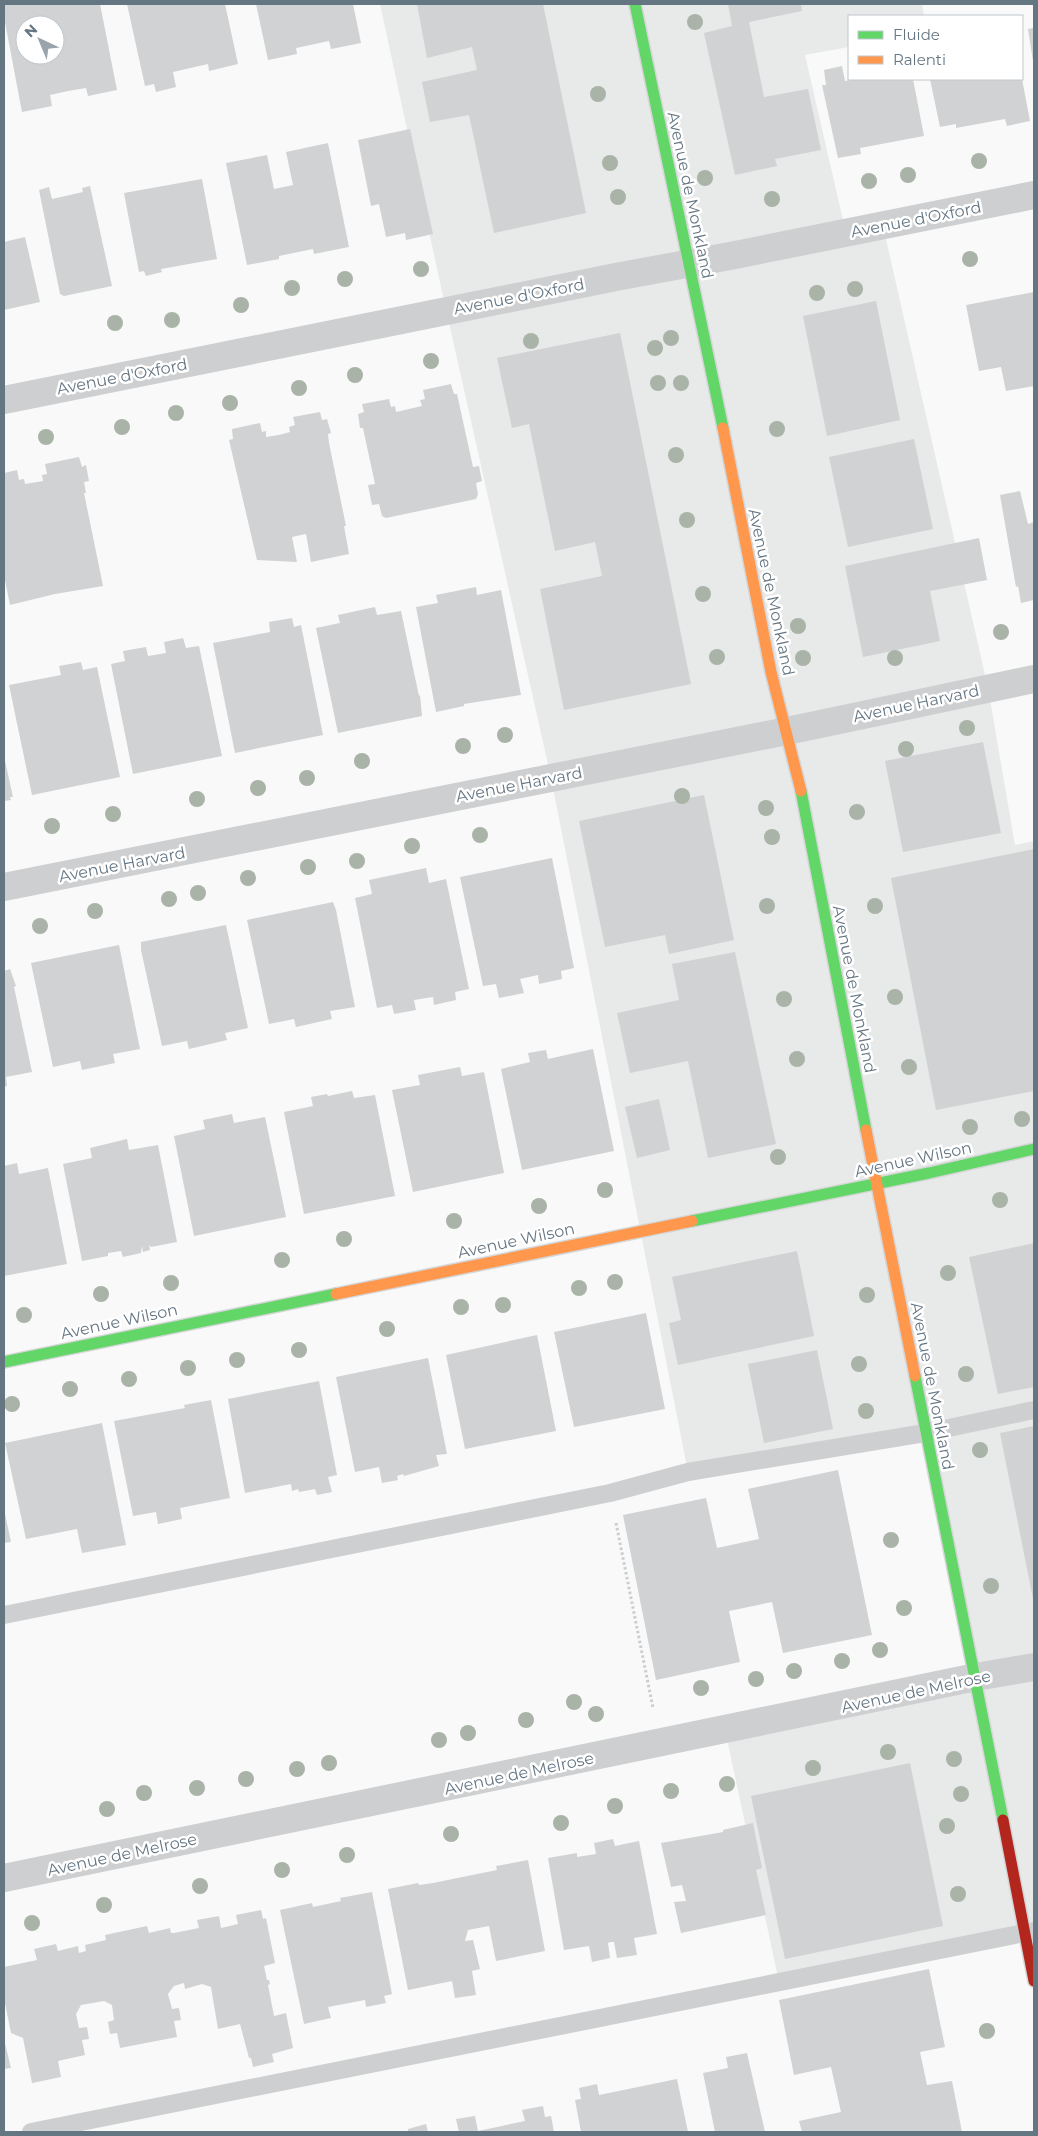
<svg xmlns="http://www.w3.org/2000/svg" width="1038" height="2136" viewBox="0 0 1038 2136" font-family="Montserrat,sans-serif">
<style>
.built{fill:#e8e9e9}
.building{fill:#d0d2d3;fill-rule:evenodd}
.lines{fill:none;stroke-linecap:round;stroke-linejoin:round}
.fast-casing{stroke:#d5d6d7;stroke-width:14}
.slow-casing{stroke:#d5d6d7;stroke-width:14}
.jam-casing{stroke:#d5d6d7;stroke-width:14}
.path{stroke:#cbcccd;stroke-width:3;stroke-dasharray:2.5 2.5;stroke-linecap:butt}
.lane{stroke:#cecfd0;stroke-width:18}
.street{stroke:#cecfd0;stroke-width:28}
.fast{stroke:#63d668;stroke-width:11}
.slow{stroke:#ff974d;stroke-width:11}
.jam{stroke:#b3261e;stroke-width:11}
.tree{fill:#a9b3a7}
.labels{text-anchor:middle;stroke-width:5;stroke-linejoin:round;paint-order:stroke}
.street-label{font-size:16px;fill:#657683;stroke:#fff}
</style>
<rect width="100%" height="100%" fill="#f9f9f9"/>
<path class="built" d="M380,4H922L924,16H849V47L805,55L846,233L883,226L988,688L1015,845L1034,841V1981L1024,1934L779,1982L725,1730L976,1678L925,1433L688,1472L551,778L441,287Z"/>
<path class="building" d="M4,4H100L117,90L88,96L86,88L68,91L50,95L52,106L22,112L4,17ZM25,25H55V55H25Z
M127,4H225L238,64L209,71L208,64L173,72L176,87L156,92L154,84L145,86Z
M256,4H353L361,43L331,49L329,41L296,48L297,54L268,60Z
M417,4H543L586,213L494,233L469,115L430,122L422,82L477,70L472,47L427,58Z
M728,4H801L802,11L749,22L764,97L808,89L821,150L775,159L777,166L735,175L704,33L732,26Z
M1034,28V61H1033L1028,29Z
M842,66L845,81L857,79H913L924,136L860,148L861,154L838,158L822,85H826L824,70Z
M930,79H1022L1030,121L1007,126L1005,119L956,128V124L940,127Z
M410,129L433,234L406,240L405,233L386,237L379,204L371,206L358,140Z
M328,143L349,247L314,254L313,249L279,256V259L247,265L226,163L267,155L274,189L293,185L286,152Z
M202,179L217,259L161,269L162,272L146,276L144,271L139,272L124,193Z
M90,186L112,286L64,296L60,294L39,190L49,187L52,199L83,192L82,188Z
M25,237L40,302L4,310V242Z
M1034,292V386L1006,391L1001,367L979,371L966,305Z
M876,301L900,420L827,436L803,316Z
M620,333L691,684L564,710L540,589L602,576L595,542L555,551L529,424L512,428L497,358Z
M451,384L454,394H457L473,467L479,466L482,481L476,483L478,494L476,499L386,518L382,516L379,504L372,505L368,485L375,484L363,428H360L358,414L364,412L362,404L389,399L391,407L395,406L396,412L422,406L420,400L425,399L423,390Z
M320,412L322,420L327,419L331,433L328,434L329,443L346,526H344L349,554L311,562L306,534L292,537L297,562L257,560L229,440L233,439L232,429L260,423L262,432L266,431V437L279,435L290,432L289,427L295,425L293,417Z
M914,439L933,529L848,547L829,457Z
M79,457L82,467L86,465L89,481L84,482L86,493H84L103,586L55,594L10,605L4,575V473L17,470L19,480L24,479L25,484L43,481L42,475L47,474L45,464Z
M1020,491L1028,524L1034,522V600L1021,603L1018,586L1016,587L1000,495Z
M979,538L987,580L930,591L940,641L863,657L845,566Z
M476,587L477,595L501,590L521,695L464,704V706L436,712L416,607L438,603L436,595Z
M375,607L377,615L401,611L419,696L420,695L422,716L338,733L316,628L340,623L338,615Z
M292,618L294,627L301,625L323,735L235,753L213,643L270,632L269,622Z
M183,638L186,648L199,646L222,756L133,774L111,664L125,661L123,651L146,647L148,656L166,653L164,642Z
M81,662L83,670L97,667L120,777L32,795L9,685L61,675L59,666Z
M983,742L1001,833L903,852L885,761Z
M4,756L13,797H10L11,800L4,801Z
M704,795L734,940L669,954L665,935L605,947L579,821Z
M1034,849V1091L936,1110L891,878Z
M552,858L574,968L561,971L562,979L539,984L538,975L520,979L524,993L499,998L496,984L483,986L460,877Z
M426,868L429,883L446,879L469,989L455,992L456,1000L434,1005L433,997L414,1000L416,1010L394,1014L392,1005L377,1008L355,898L372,894L369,880Z
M333,902L336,910L355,1007L330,1011L332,1019L296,1027L294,1019L269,1024L247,920Z
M226,925L248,1028L225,1033L227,1040L206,1045L189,1049L187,1041L162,1046L141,950V942Z
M119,945L140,1049L113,1054L115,1063L82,1070L80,1061L53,1067L31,963Z
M735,952L776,1144L708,1158L688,1061L630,1073L617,1013L679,1000L672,964Z
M10,969L16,986L14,987L32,1072L6,1077L7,1086L4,1087V971Z
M593,1049L614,1151L522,1170L501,1069L530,1062L528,1053L546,1050L548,1059Z
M460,1067L462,1076L484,1072L504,1173L413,1192L392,1090L420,1085L418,1075Z
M352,1091L354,1098L375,1095L395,1196L304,1214L284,1112L313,1106L311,1097L327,1094L328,1096Z
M659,1099L670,1150L637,1158L625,1107Z
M232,1114L234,1123L265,1117L286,1217L194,1236L174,1136L205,1129L203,1120Z
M127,1139L129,1150L158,1145L177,1242L151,1247L149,1245L150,1250L143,1252L142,1246L141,1253L123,1257L121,1251L108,1253V1256L82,1261L63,1164L92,1158L90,1148Z
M17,1163L19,1174L48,1168L67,1264L4,1276V1166Z
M1034,1243V1387L998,1394L969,1257Z
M797,1251L814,1336L678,1365L669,1323L681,1320L672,1277Z
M646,1313L665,1409L574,1427L554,1332Z
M537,1335L556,1431L465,1449L446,1355Z
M817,1350L833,1429L764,1443L748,1364Z
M428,1358L447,1454L436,1455L439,1466L404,1476L403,1474L397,1476L398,1480L382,1483L379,1467L355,1472L336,1377Z
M319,1381L337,1475L328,1477L332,1492L317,1495L315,1489L299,1492L298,1489L292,1491L291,1484L245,1493L228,1399Z
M211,1400L230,1498L180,1508L182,1519L158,1524L156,1512L133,1516L114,1421L185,1408L184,1405Z
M102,1423L126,1545L82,1553L77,1529L26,1539L5,1443Z
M1034,1426V1599H1033L1000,1433Z
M838,1470L872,1635L783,1653L772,1602L729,1611L740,1662L656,1680L623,1515L706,1498L717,1548L759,1539L748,1489Z
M4,1509L11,1542L4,1543Z
M910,1763L943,1926L785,1959L751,1796Z
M753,1823L762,1868L756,1870L766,1915L681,1933L674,1902L686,1901L682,1885L671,1887L661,1843L723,1832V1830Z
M613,1839L615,1846L639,1841L657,1934L634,1938L637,1955L617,1958L614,1942H610L608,1943L610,1958L592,1962L589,1946L564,1950L548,1858L577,1853V1857L596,1854L594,1843Z
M528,1860L545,1951L496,1961L489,1926L468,1930L465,1941L473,1940L480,1969L472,1971L476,1995L455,1998L452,1981L408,1990L388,1889L418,1883L419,1885L433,1883L497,1870L496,1866Z
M372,1892L392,1994L384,1996L386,2003L366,2007L365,2000L328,2007L331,2018L304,2024L280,1910L312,1903L313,1907L341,1901L340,1898Z
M261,1910L263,1919L266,1918L275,1963L264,1966L267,1980H269L270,1984L268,1985L274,2016L286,2013L293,2048L272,2054L274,2062L253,2067L251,2058H249L240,2024L218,2029L211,1987L202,1984L185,1989L184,1983L174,1986L168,1994L172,2009L179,2008L181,2020L174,2021L177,2037L120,2048L117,2033L110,2034L108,2022L114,2020L112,2005L104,2001L81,2005L76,2014L79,2028L87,2027L89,2039L82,2040L85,2055L58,2061L61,2077L32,2083L23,2038L11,2033L4,1998V1967L37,1960L34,1949L56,1944L58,1951L78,1946L79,1953L86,1951L85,1945L106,1940L105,1935L147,1926L149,1933L170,1928L171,1933H174L199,1928L197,1920L219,1916L221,1928L238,1924L236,1915Z
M929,1969L945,2047L920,2052L927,2085L952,2081L962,2132H802L799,2121L841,2112L831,2067L794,2075L779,2000Z
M4,2039L11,2068L4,2069Z
M747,2053L765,2132H715L703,2073L728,2068L726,2057Z
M677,2079L688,2132H581L575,2100L581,2099L579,2088L597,2084L599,2095Z
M543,2106L545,2117L551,2116L554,2132H459L456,2119L475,2116L478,2131L525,2121L522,2110Z
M426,2124L428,2132H408V2129Z"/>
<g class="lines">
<defs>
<path id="fast" d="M635,4L723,428
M801,791L866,1130
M692,1221L929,1173L1034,1149
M4,1362L336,1294
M915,1376L1003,1820"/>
<path id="slow" d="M723,428L771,672L801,791
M866,1130L915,1376
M336,1294L692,1221"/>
<path id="jam" d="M1003,1820L1034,1981"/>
</defs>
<use href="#fast" class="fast-casing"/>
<use href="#slow" class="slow-casing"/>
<use href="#jam" class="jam-casing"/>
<path class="path" d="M616,1523L653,1708"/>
<path class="lane" d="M4,1615L610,1493L688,1472L925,1433L1034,1410
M31,2132L1034,1931"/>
<path class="street" d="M4,400L621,276L730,256L1034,195
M4,887L787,731L1034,679
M4,1878L976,1677L1034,1667"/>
<use href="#fast" class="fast"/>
<use href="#slow" class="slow"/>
<use href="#jam" class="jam"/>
</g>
<g class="tree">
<circle cx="695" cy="22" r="8"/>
<circle cx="598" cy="94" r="8"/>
<circle cx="979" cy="161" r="8"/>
<circle cx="610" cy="163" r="8"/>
<circle cx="908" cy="175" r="8"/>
<circle cx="705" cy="178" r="8"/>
<circle cx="869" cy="181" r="8"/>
<circle cx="618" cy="197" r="8"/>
<circle cx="772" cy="199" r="8"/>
<circle cx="970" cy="259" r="8"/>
<circle cx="421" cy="269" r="8"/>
<circle cx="345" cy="279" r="8"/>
<circle cx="292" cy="288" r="8"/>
<circle cx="855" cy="289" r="8"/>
<circle cx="817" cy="293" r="8"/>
<circle cx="241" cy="305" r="8"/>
<circle cx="172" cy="320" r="8"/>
<circle cx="115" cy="323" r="8"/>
<circle cx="671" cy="338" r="8"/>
<circle cx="531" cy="341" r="8"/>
<circle cx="655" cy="348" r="8"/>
<circle cx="431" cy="361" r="8"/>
<circle cx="355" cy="375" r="8"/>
<circle cx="658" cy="383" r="8"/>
<circle cx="681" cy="383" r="8"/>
<circle cx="299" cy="388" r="8"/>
<circle cx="230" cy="403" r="8"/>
<circle cx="176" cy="413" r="8"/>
<circle cx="122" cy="427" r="8"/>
<circle cx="777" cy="429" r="8"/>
<circle cx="46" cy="437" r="8"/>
<circle cx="676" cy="455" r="8"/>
<circle cx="687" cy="520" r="8"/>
<circle cx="703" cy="594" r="8"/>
<circle cx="798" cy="626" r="8"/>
<circle cx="1001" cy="632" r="8"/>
<circle cx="717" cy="657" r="8"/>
<circle cx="803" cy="658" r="8"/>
<circle cx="895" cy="658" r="8"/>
<circle cx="967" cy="728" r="8"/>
<circle cx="505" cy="735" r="8"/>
<circle cx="463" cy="746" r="8"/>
<circle cx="906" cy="749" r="8"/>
<circle cx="362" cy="761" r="8"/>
<circle cx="307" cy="778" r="8"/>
<circle cx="258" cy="788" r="8"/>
<circle cx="682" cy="796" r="8"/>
<circle cx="197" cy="799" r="8"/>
<circle cx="766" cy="808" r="8"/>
<circle cx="857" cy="812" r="8"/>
<circle cx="113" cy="814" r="8"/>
<circle cx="52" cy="826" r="8"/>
<circle cx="480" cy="835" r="8"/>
<circle cx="772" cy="837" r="8"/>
<circle cx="412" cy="846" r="8"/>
<circle cx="357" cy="861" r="8"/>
<circle cx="308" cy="867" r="8"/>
<circle cx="248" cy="878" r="8"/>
<circle cx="198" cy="893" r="8"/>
<circle cx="169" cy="899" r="8"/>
<circle cx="767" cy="906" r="8"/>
<circle cx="875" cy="906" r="8"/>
<circle cx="95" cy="911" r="8"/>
<circle cx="40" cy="926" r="8"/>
<circle cx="895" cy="997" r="8"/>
<circle cx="784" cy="999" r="8"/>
<circle cx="797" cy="1059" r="8"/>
<circle cx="909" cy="1067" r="8"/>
<circle cx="1022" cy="1119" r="8"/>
<circle cx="970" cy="1127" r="8"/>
<circle cx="778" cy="1157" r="8"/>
<circle cx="605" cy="1190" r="8"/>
<circle cx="1000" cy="1200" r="8"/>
<circle cx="539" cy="1206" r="8"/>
<circle cx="454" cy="1221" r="8"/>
<circle cx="344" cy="1239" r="8"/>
<circle cx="282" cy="1260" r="8"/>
<circle cx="948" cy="1273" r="8"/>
<circle cx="615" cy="1282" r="8"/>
<circle cx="171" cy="1283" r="8"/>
<circle cx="579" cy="1288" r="8"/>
<circle cx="101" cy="1294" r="8"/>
<circle cx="867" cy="1295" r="8"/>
<circle cx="503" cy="1305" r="8"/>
<circle cx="461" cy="1307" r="8"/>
<circle cx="24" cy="1315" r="8"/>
<circle cx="387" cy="1329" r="8"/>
<circle cx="299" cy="1350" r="8"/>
<circle cx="237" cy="1360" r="8"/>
<circle cx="859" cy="1364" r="8"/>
<circle cx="188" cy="1368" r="8"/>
<circle cx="966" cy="1374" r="8"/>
<circle cx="129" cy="1379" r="8"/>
<circle cx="70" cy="1389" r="8"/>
<circle cx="12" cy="1404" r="8"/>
<circle cx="866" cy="1411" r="8"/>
<circle cx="980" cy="1450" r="8"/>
<circle cx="891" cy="1540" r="8"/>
<circle cx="991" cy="1586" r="8"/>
<circle cx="904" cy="1608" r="8"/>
<circle cx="880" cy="1650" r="8"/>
<circle cx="842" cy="1661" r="8"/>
<circle cx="794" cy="1671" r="8"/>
<circle cx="756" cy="1679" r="8"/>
<circle cx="701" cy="1688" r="8"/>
<circle cx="574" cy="1702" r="8"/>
<circle cx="596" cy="1714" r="8"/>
<circle cx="526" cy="1720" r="8"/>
<circle cx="468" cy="1733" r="8"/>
<circle cx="439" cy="1740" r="8"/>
<circle cx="888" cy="1752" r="8"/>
<circle cx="954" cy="1759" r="8"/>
<circle cx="329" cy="1763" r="8"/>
<circle cx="813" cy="1768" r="8"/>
<circle cx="297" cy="1769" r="8"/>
<circle cx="246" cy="1779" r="8"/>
<circle cx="727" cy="1784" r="8"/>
<circle cx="197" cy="1788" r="8"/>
<circle cx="671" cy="1791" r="8"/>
<circle cx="144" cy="1793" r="8"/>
<circle cx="961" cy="1794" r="8"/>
<circle cx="615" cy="1806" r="8"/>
<circle cx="107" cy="1809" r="8"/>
<circle cx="561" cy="1823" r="8"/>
<circle cx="947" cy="1826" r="8"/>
<circle cx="451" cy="1834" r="8"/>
<circle cx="347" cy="1855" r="8"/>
<circle cx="282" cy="1870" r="8"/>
<circle cx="200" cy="1886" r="8"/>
<circle cx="958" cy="1894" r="8"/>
<circle cx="104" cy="1905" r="8"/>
<circle cx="32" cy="1923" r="8"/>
<circle cx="987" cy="2031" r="8"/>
</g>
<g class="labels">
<g class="street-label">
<text transform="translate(691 195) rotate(78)" y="6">Avenue de Monkland</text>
<text transform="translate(916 219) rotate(-11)" y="6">Avenue d'Oxford</text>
<text transform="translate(519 296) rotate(-11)" y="6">Avenue d'Oxford</text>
<text transform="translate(122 376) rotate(-11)" y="6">Avenue d'Oxford</text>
<text transform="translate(772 592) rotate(78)" y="6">Avenue de Monkland</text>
<text transform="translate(916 703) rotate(-12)" y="6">Avenue Harvard</text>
<text transform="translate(519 784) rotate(-11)" y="6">Avenue Harvard</text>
<text transform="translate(122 864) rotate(-11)" y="6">Avenue Harvard</text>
<text transform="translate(855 989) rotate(79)" y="6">Avenue de Monkland</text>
<text transform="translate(913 1159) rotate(-12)" y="6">Avenue Wilson</text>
<text transform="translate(516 1240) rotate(-12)" y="6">Avenue Wilson</text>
<text transform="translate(119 1321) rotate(-12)" y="6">Avenue Wilson</text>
<text transform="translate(933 1386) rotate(79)" y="6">Avenue de Monkland</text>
<text transform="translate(916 1691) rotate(-12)" y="6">Avenue de Melrose</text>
<text transform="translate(519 1773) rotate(-12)" y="6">Avenue de Melrose</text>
<text transform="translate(122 1854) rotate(-12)" y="6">Avenue de Melrose</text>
</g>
</g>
<rect width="1038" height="2136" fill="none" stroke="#657683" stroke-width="10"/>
<rect x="848" y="15" width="175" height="65" fill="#ffffff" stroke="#c1c8cd"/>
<rect x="858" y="31" width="25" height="8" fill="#63d668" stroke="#c1c8cd"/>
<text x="893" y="40" font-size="15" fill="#657683">Fluide</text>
<rect x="858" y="56" width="25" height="8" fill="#ff974d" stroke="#c1c8cd"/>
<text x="893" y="65" font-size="15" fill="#657683">Ralenti</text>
<g transform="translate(40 40) rotate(316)"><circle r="24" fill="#ffffff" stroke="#c1c8cd"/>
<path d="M0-4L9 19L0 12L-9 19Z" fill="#99a4ac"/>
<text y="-8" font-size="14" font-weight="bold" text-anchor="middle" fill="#657683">N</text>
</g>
</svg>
